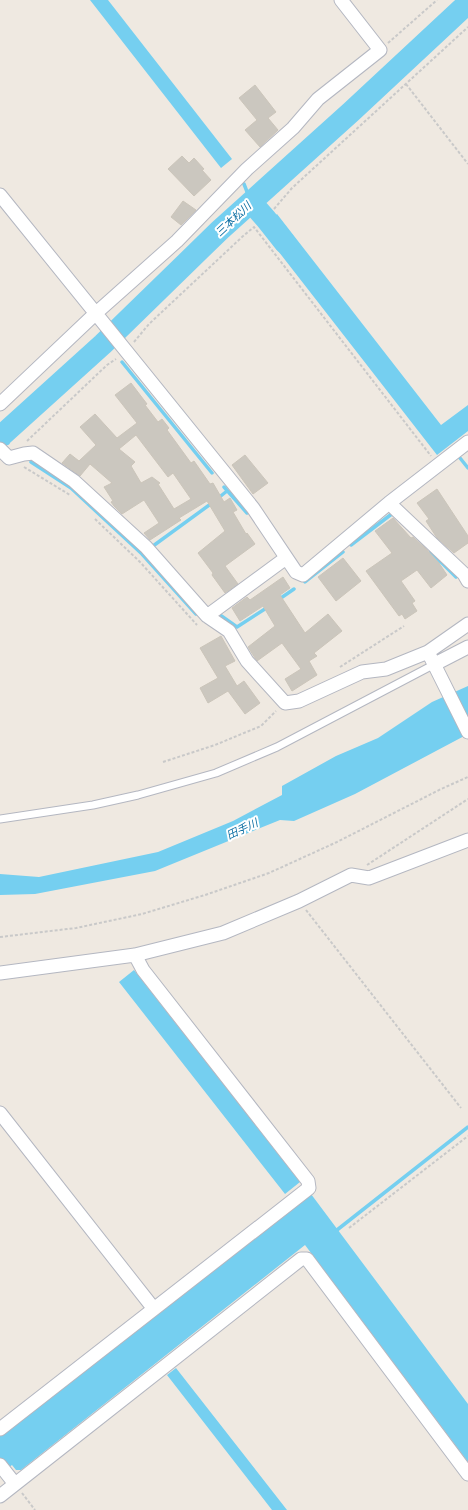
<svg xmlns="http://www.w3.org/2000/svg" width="468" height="1510" viewBox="0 0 468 1510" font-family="Rubik,'Noto Sans JP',sans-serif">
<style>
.water{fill:#75cff0}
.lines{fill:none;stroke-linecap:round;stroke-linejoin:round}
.stream{stroke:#75cff0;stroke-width:3.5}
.river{stroke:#75cff0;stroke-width:22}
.building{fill:#cbc7bf;stroke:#cbc5ba;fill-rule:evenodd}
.service-casing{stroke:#b4b7c1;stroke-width:9}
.minor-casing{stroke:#b4b7c1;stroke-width:15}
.path{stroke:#c9c9c9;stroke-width:2;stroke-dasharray:3 2;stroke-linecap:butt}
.service{stroke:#fff;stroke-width:7}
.minor{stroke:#fff;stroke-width:13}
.labels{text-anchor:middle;stroke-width:4;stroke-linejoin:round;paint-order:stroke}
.water-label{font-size:11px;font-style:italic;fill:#0d6fa3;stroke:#fff}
</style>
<rect width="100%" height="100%" fill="#efe9e1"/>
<path class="water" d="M90,0H108L232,159L221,168Z
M277,214L441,425L468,405V431L437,455L261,229L265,225L263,223L270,215L273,218Z
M468,686V734L355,794L294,821L280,820L155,871L35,894L0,895V874L39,877L158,852L233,821L282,795V786L336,756L378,738L432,702Z
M134,970L300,1182L285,1194L119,982Z
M311,1194L468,1404V1462L305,1245L21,1470H16L12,1465L0,1474V1436Z
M176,1368L287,1510H272L167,1375Z"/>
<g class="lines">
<path class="stream" d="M244,184L251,202
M103,344L109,350
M122,362L212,473
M1,437L8,443
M460,458L468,468
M31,462L71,488L142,554L196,614
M224,487L247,513
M217,499L227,491
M351,545L393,513
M153,546L212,503
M431,552L456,577
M305,582L343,552
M278,600L294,589
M220,615L237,627L268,607
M337,1230L468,1127"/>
<path class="river" d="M251,202L266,219L285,243
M0,437L103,344L220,230L351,112L468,3"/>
</g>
<path class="building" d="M255,85L276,112L268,118L278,130L260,147L245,130L257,120L239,98Z
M182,156L189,163L194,158L204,169L202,170L211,180L194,196L168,169Z
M183,201L196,210L181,225L171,217Z
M131,383L147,404L145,405L158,422L162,419L169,428L167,430L191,463L194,461L210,484L213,483L224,502L230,498L237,510L233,512L246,534L247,533L255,544L225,566L238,584L225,593L212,575L213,573L198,553L225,531L207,501L179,518L181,520L150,540L144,533L159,523L144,500L122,514L114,506L111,502L113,501L104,487L112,483L90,464L80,476L62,463L70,454L79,461L96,445L80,427L95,414L117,438L137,423L115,395ZM136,435L168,477L173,473L191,499L174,509L158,484L160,483L152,477L141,483L131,466L135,462L119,449Z
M245,455L268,483L253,494L232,465Z
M437,489L468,536V543L454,553L437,538L426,521L429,519L417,503Z
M393,518L411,538L413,537L425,548L439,563L447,575L431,588L417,570L401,581L415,601L412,603L417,611L405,619L402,614L399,616L366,571L392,553L375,531Z
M343,558L361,581L336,601L318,577Z
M283,577L290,588L280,595L305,633L328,614L342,631L314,653L317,656L309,661L317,675L292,691L285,679L301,669L282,643L257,661L248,647L275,626L263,606L240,621L232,608L247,597L250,600Z
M221,636L235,661L225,666L237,686L244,681L260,703L245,714L228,691L208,703L200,688L218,678L200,648Z"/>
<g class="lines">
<defs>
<path id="service" d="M0,819L93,805L138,795L216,773L277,747L435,664"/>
<path id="minor" d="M0,195L253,508L296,572L303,575L389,503L468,442
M0,404L95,314L177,241L247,169L293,128L318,99L380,50L341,0
M0,449L9,458L24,454L33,453L74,481L146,547L207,616L229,631L247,661L285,703L299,701L362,672L386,669L428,652L468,624
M389,503L464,574L468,581
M207,616L286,558
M428,652L468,732
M435,664L468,647
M0,973L135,955L223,933L299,901L351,875L369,878L468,840
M0,1113L154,1309
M0,1429L309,1188L308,1181L143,970L135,955
M0,1465L15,1484
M0,1496L301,1259H307L468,1474"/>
</defs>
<use href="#service" class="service-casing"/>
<use href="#minor" class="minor-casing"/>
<path class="path" d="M388,43L437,0
M406,84L468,164
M274,209L292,188L468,27
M134,342L149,324L242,237L254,227L431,456
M27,441L107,365L116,359
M24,467L70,495
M95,519L140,562L197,625
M340,667L404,626
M163,762L215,745L261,726L276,711
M367,865L468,799
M306,910L461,1108
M0,937L76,928L142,914L205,895L269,873L337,842L441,789L468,777
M349,1228L468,1136
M22,1493L35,1510"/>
<use href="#service" class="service"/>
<use href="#minor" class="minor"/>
</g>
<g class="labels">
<g class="water-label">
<text transform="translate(233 219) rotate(-43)" y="4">三本松川</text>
<text transform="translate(242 829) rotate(-25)" y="4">田手川</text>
</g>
</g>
</svg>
